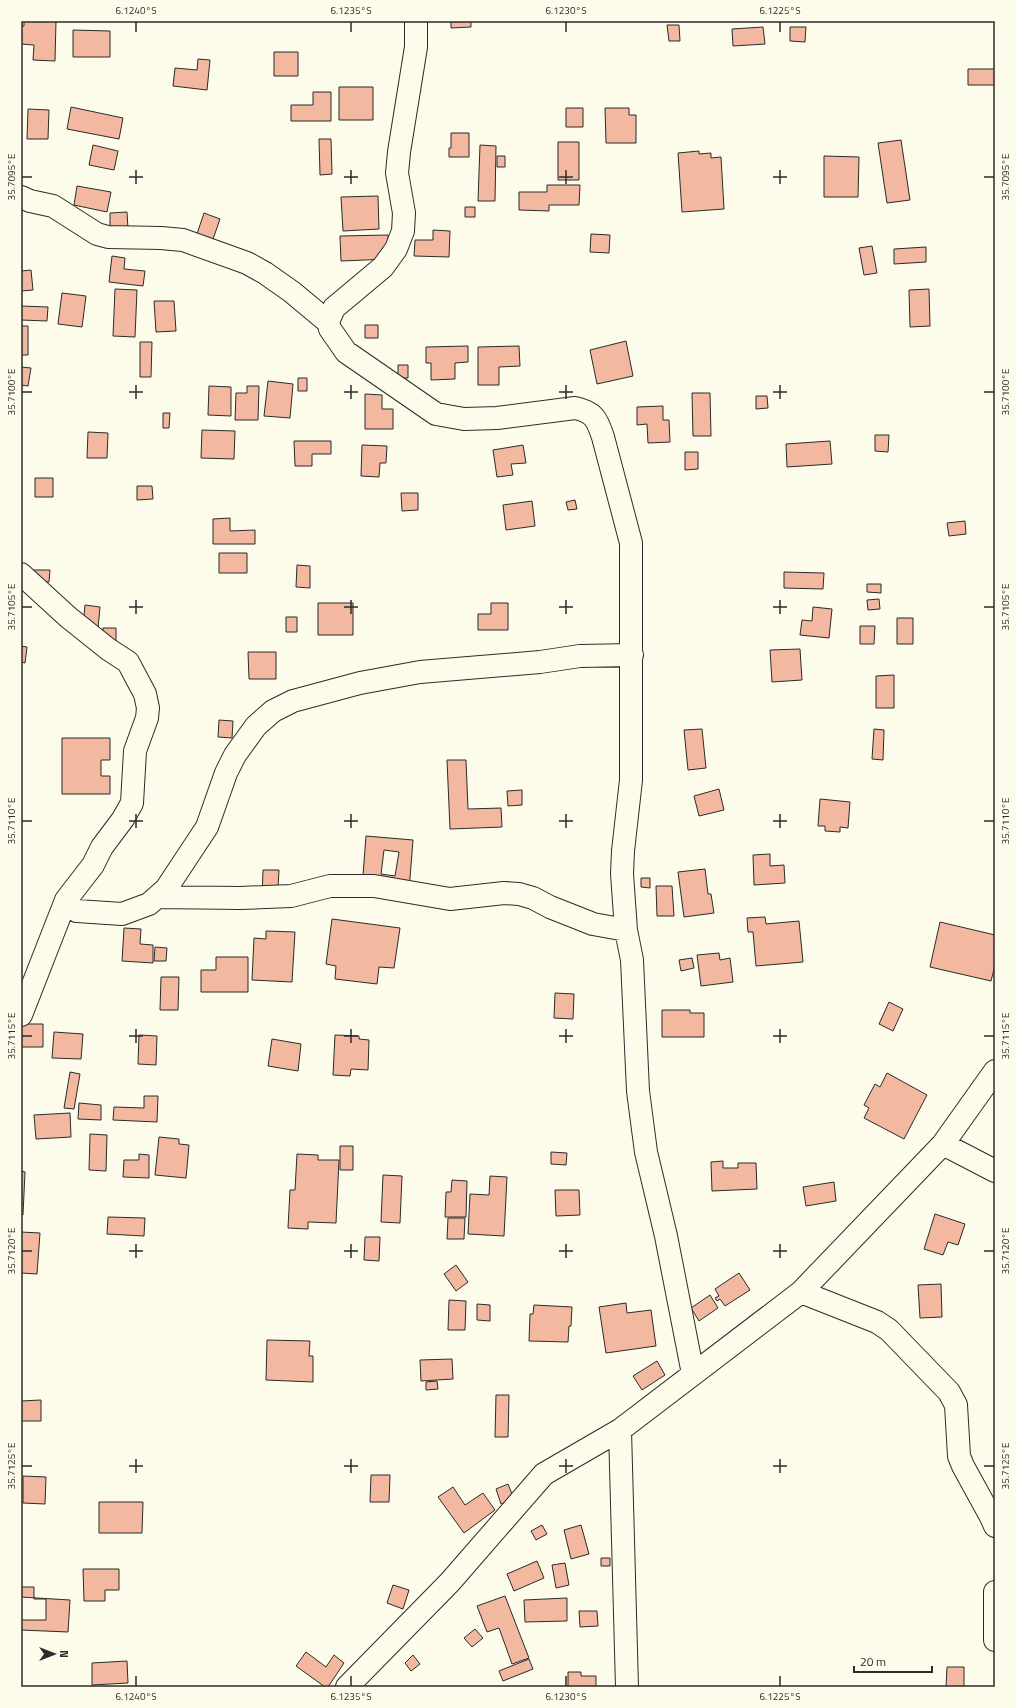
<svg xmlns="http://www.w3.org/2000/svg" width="1016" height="1708" viewBox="0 0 1016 1708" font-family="'Titillium Web',sans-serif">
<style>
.building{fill:#f2b8a0;stroke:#2b2b2b;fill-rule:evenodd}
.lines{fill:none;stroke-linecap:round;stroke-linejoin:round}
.street-casing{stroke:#2b2b2b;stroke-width:24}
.street{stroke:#fdfbea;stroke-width:22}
.ticks{fill:none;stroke:#2b2b2b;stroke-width:1.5}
.neatline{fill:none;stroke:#2b2b2b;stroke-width:1.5}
.ticks-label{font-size:10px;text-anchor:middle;fill:#2b2b2b}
</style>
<rect width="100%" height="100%" fill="#fdfbea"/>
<path class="building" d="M24,21H56L55,61L33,60L34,45L21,44V26H24Z
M451,21H471V27L451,28Z
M667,25H679L680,41H669Z
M763,27L765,44L733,46L732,29Z
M790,27H806L805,42L790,41Z
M73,30L110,31V57H73Z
M274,52H298V76H274Z
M198,59L210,60L207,90L173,86L175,68L197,70Z
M968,69H995V85H968Z
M339,87H373V120H339Z
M313,92H331V121H291V105H313Z
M71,107L123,118L119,139L67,129Z
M566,108H583V127H566Z
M605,108H629V115H636V143H606Z
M28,109L49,110L48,139H27Z
M451,133H469V157H449V148H451Z
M319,139H331L332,174L320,175Z
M901,140L910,200L887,203L878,143Z
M558,142H579V180H558Z
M93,145L118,151L114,170L89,165Z
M480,145L496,146L495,201H478Z
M699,151V154L711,153V158L721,157L724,209L682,212L678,153Z
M497,156H505V167H497Z
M824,156L859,157L858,197H824Z
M547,185H580L579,205H549V211L519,210V192H547Z
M77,186L111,192L107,212L74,205Z
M378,196L379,229L343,231L341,197Z
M465,207H475V217H465Z
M127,212L128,229H110V213Z
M204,213L220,219L212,242L196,237Z
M433,230L450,231L449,257L414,256L415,240H433Z
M591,234L610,235L609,253L590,252Z
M388,235L389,259L341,261L340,236Z
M872,246L877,273L864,275L859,248Z
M926,247V262L894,264V249Z
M112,256L125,258L124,269L145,271L143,286L109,282Z
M31,270L33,290L21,291V271Z
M115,289L137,290L135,337L113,336Z
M929,289L930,326L910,327L909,290Z
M62,293L86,296L82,327L58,324Z
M154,301H174L176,331L156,332Z
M21,306L48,307L47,321L21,320Z
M365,325H378V338H365Z
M21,326H28V355H21Z
M626,341L633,376L597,384L590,350Z
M140,342H152L151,377H140Z
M468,346V362L455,363V379L431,380V363H426V347Z
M519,346L520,366L499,367V385H478V347Z
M398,365H408V378H398Z
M21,367L31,368L28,386L21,385Z
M298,378H307V391H298Z
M268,381L293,384L290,418L264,416Z
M209,386L231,387V416L208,415Z
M247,386H259L258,420H235L236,393H247Z
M692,393H710L711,436H693Z
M365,394L382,395V409H393V429H365Z
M756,396H767L768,408L756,409Z
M663,406V420H669L670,442L648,443L647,424L637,425V407Z
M163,413H170L169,428H163Z
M202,430L235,431L234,459L201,458Z
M88,432L108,433L107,458H87Z
M875,435H889L888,452L875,451Z
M294,441H331V454H312V466H295Z
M830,441L832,464L787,467L786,444Z
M362,445L387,446L386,463H380L379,477L361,476Z
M523,445L526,463L511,464L513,475L497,477L493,450Z
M685,452H698V469L685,470Z
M35,478H53V497H35Z
M137,486H152L153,499L137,500Z
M401,493H418V510L402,511Z
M575,500L577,509L568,510L566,502Z
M532,501L535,526L506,530L503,505Z
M230,518V531L255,530V544H213V519Z
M965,521L966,534L949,536L947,523Z
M219,553H247V573H219Z
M297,565L310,566V588L296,587Z
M31,570H50L49,582L30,581Z
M784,572L824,573L823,589L784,588Z
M867,584H881V593L867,592Z
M879,599L880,609L868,610L867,600Z
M318,603H353V635H318Z
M491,603H508V630H478V614H491Z
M85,605L100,607L98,628L83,627Z
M813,607L832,609L829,638L800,635L802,620L812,621Z
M286,617H297V632H286Z
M897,618H913V644H897Z
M860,626H875L874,644H860Z
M103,628H116V644H103Z
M21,646L27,647L25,663L21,662Z
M800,649L802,680L772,682L770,650Z
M248,652H276V679H249Z
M894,675V708H876V676Z
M219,720L233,721L232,738L218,737Z
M702,729L706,768L688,770L684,730Z
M874,729L884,730L883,760L872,759Z
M62,738H110V760H101V776H110V794H62Z
M447,760H466L468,809L501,808L502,827L450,829Z
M719,789L724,810L699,816L694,796Z
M522,790V805L508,806L507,791Z
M820,799L850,802L848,828L840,827V832L825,831V826H818Z
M366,836L413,840L409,891L362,888ZM384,850L399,852L395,876L381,874Z
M770,854V866L784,865L785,883L754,885L753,855Z
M705,869L708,894H711L714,913L684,917L678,872Z
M263,870H279L278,888L262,897Z
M641,878H650V888L641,887Z
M656,886H672L674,916H657Z
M765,917L766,924L799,921L803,962L756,966L753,932H748L747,918Z
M332,919L400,928L394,968L379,967L377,984L335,979L336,966L326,964Z
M940,922L995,935L994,949H995V965L991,981L930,967Z
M124,928L141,929L140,944L153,945V963L122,961Z
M266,931L295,932L292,982L252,980L254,938L266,939Z
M155,947L167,948L166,961H154Z
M719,953L720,960L730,958L733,982L701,986L697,955Z
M216,957H248V992H201V970H216Z
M692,958L694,968L681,971L679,960Z
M161,977H179L178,1010H160Z
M555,993L574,994L573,1019L554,1018Z
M889,1002L903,1009L893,1031L879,1024Z
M662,1010H690V1013H704V1037H662Z
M21,1024H43V1047H21Z
M54,1032L83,1034L81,1059L52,1058Z
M139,1035L157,1036L156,1065L138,1064Z
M335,1035L359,1036V1039L369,1040L368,1070L351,1069L350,1076L333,1075Z
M272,1039L301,1044L298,1071L268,1066Z
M70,1072L80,1074L74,1109L64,1108Z
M887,1073L927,1095L904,1139L864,1118L869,1108L864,1105L875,1084L880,1087Z
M144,1096H158L157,1122L113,1120L114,1107L144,1108Z
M79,1103L101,1105V1120L78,1119Z
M70,1113L71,1137L36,1139L34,1115Z
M90,1134L107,1135L106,1171L89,1170Z
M159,1137L179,1139V1144L189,1145L186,1178L155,1175Z
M340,1146H353V1170H340Z
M551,1152L567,1153L566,1165L551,1164Z
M139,1154L149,1155V1178L123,1177L124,1160H139Z
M297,1154L318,1155V1160H339L336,1223L308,1222V1229L288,1228L290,1190H295Z
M723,1161V1168H738V1163H756L757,1189L712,1191L711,1162Z
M21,1171L25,1172L23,1215L21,1214Z
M383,1175L402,1176L400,1223L381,1222Z
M490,1176L507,1177L504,1236L468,1234L470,1194L489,1195Z
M452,1180L467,1181L466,1217H445L446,1192H451Z
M834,1182L836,1201L806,1206L803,1187Z
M555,1190H579L580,1215L556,1216Z
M935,1214L965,1224L958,1245L948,1242L943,1255L924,1249Z
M108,1217L145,1218L144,1236L107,1234Z
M448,1218H465L464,1239H447Z
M21,1232L40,1233L37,1274L21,1273Z
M365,1237H380L379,1261L364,1260Z
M456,1265L468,1282L456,1291L444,1274Z
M739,1273L750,1290L725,1306L720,1299L717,1301L715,1298L719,1296L715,1289Z
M941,1284L942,1317L920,1318L918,1285Z
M710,1295L718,1308L699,1321L691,1308Z
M449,1300L466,1301L465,1330H448Z
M626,1303L627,1313L651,1310L656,1346L606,1353L599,1307Z
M477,1304L490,1305V1321L477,1320Z
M534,1305L572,1307L571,1326H569L568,1342L529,1341L530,1314H533Z
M267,1340L310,1341L309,1356H313V1382L266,1380Z
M452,1359L453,1379L421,1381L420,1360Z
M657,1361L665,1375L642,1390L633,1376Z
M437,1381L438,1389L426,1390V1382Z
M496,1395H509L508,1437H495Z
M41,1400V1421H21V1401Z
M371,1475H390L389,1502H370Z
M23,1476L46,1477L45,1504L23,1503Z
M508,1484L514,1499L501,1504L496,1489Z
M453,1487L465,1505L483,1493L495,1510L464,1533L438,1497Z
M99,1502H143L142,1533H99Z
M542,1525L547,1534L536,1540L531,1531Z
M581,1525L589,1554L571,1559L564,1530Z
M601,1558H610V1566H601Z
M537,1561L544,1578L514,1591L507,1574Z
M565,1563L569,1585L556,1588L552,1565Z
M83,1569H119V1590H105V1601H84Z
M393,1585L409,1590L403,1609L387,1603Z
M21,1587H34V1599H46V1620H21Z
M505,1596L529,1658L512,1664L499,1628L487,1632L477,1606Z
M21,1597L70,1600L68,1632L21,1630Z
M567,1598V1621L525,1622L524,1600Z
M579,1611H597L598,1626L580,1627Z
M475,1629L483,1638L472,1647L464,1638Z
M306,1652L326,1667L334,1655L344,1663L328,1687H325L296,1666Z
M413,1655L420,1664L411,1671L405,1663Z
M529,1659L533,1669L503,1681L499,1671Z
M127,1661L128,1683L92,1685V1663Z
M947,1667H964V1687H946Z
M568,1672H581V1676H596V1687H568Z"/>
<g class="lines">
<defs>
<path id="street" d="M416,21V47L399,152L397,173L404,213L403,231L396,249L383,267L334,308L328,322L330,329L346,352L436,414L464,419L497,418L575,408C594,412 597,419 603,437L631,543V780L623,851L622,874L626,930L632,960L638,1091L646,1152L666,1236L693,1374
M21,197L30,201L53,206L97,234L108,237L161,238L183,240L247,263L265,273L292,292L328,322
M21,574L68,617L108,649L128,662L145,694L148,708L147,718L135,751L132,803L123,819L102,847L93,865L66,900L21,1015
M157,897L240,898L291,896L330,886H374L450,899L504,893L519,894L533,898L550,907L593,924L626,930
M77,911L122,914L149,904L166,889L207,827L226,773L235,755L256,726L273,711L293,701L360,683L420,672L540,662L580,656L632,655
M943,1144L995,1171
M801,1292L877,1322L889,1330L949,1392L956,1405L959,1456L963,1466L991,1517L995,1526
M620,1430L627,1687
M995,1592V1640
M347,1687L450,1582L544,1474L620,1430L801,1292L943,1144L995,1071"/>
</defs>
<use href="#street" class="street-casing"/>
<use href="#street" class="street"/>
</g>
<path class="ticks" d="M136,22V32M351,22V32M566,22V32M780,22V32M136,170V184M351,170V184M566,170V184M780,170V184M22,177H32M129,177H143M344,177H358M559,177H573M773,177H787M984,177H994M136,385V399M351,385V399M566,385V399M780,385V399M22,392H32M129,392H143M344,392H358M559,392H573M773,392H787M984,392H994M136,600V614M351,600V614M566,600V614M780,600V614M22,607H32M129,607H143M344,607H358M559,607H573M773,607H787M984,607H994M136,814V828M351,814V828M566,814V828M780,814V828M22,821H32M129,821H143M344,821H358M559,821H573M773,821H787M984,821H994M136,1029V1043M351,1029V1043M566,1029V1043M780,1029V1043M22,1036H32M129,1036H143M344,1036H358M559,1036H573M773,1036H787M984,1036H994M136,1244V1258M351,1244V1258M566,1244V1258M780,1244V1258M22,1251H32M129,1251H143M344,1251H358M559,1251H573M773,1251H787M984,1251H994M136,1459V1473M351,1459V1473M566,1459V1473M780,1459V1473M22,1466H32M129,1466H143M344,1466H358M559,1466H573M773,1466H787M984,1466H994M136,1676V1686M351,1676V1686M566,1676V1686M780,1676V1686"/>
<rect width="1016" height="1708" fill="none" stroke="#fdfbea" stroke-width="44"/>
<g transform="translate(54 1654) rotate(90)" stroke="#fdfbea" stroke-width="3" paint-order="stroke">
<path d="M0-3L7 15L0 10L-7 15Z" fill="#2b2b2b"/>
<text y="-6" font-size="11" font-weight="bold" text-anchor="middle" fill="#2b2b2b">N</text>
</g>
<path d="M854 1666v6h78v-6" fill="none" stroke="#2b2b2b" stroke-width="2"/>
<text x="860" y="1666" font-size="12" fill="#2b2b2b" stroke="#fdfbea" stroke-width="3" paint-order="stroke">20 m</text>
<rect x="22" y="22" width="972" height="1664" class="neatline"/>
<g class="ticks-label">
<text x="136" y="14">6.1240°S</text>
<text x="351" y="14">6.1235°S</text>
<text x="566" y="14">6.1230°S</text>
<text x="780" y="14">6.1225°S</text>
<text transform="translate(1005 177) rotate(-90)" y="4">35.7095°E</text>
<text transform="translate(11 177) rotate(-90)" y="4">35.7095°E</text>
<text transform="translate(1005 392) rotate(-90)" y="4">35.7100°E</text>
<text transform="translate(11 392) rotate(-90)" y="4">35.7100°E</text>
<text transform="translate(1005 607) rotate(-90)" y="4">35.7105°E</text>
<text transform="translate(11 607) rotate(-90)" y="4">35.7105°E</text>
<text transform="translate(1005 821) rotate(-90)" y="4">35.7110°E</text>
<text transform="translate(11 821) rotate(-90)" y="4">35.7110°E</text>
<text transform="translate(11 1036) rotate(-90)" y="4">35.7115°E</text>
<text transform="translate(1005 1036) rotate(-90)" y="4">35.7115°E</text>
<text transform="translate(11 1251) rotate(-90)" y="4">35.7120°E</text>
<text transform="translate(1005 1251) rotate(-90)" y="4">35.7120°E</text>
<text transform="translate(1005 1466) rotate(-90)" y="4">35.7125°E</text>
<text transform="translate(11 1466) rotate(-90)" y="4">35.7125°E</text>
<text x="136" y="1700">6.1240°S</text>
<text x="351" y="1700">6.1235°S</text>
<text x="566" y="1700">6.1230°S</text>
<text x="780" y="1700">6.1225°S</text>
</g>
</svg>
